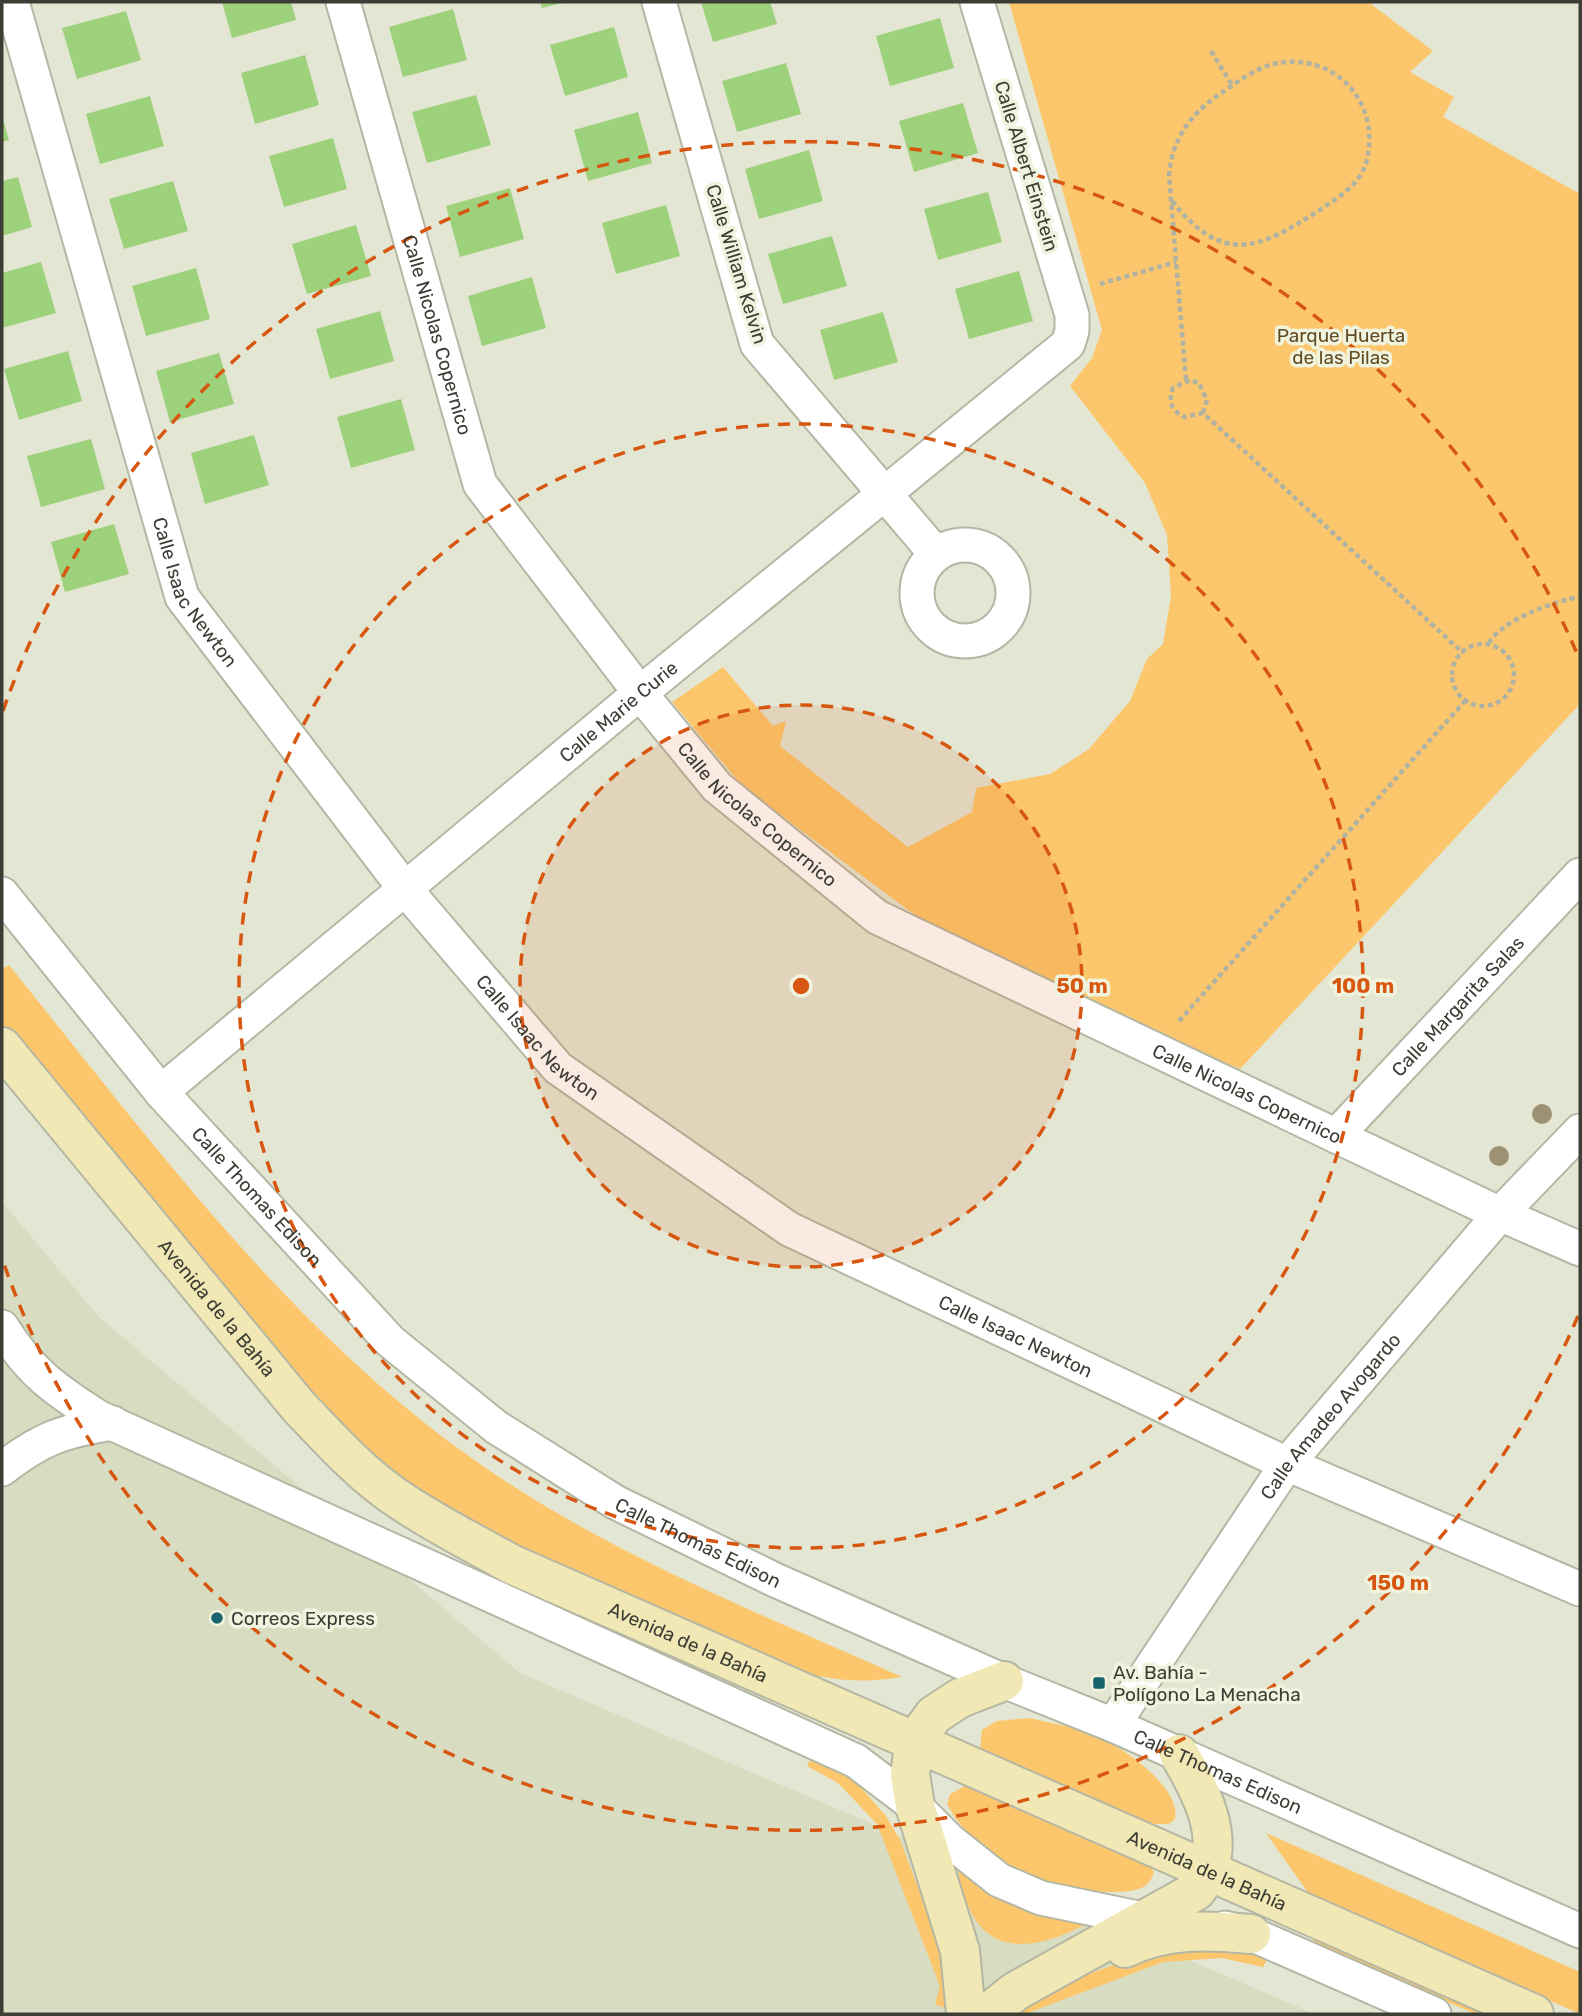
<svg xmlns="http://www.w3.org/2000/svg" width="1582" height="2016" viewBox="0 0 1582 2016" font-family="Rubik,sans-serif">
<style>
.built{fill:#d8ddc1}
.green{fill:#fcc76c}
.building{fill:#9ed17b}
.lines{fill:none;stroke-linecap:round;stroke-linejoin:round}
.street-casing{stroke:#b3b7a3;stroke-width:37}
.secondary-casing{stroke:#b3b7a3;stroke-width:42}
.path{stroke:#b0b2a2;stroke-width:4.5;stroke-dasharray:5 3.5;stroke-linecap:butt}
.street{stroke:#fff;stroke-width:33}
.secondary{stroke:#f1e8b5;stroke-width:38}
.tree{fill:#9c9173}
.ring{fill:none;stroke:#d75610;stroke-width:3.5;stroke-dasharray:12 9}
.poi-dot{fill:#18656d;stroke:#f0f4df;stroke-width:2.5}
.labels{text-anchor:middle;stroke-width:7;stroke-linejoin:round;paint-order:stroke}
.street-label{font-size:19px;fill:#3c3d35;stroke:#f0f4df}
.park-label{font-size:19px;fill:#624c25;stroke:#f0f4df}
.poi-label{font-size:19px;fill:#3c3d35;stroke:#f0f4df;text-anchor:start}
.centre{fill:#d75610;stroke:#f0f4df;stroke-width:3.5}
.ring-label{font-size:21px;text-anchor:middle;font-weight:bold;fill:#d75610;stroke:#f0f4df;stroke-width:7;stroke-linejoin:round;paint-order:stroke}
</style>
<rect width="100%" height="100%" fill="#e3e6d2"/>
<path class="built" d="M2,1202L99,1317L520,1673L1315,2014H2Z"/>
<path class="green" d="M1009,2H1374L1371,4L1433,51L1410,72L1454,97L1443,117L1580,194V704L1240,1069L1116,1016L915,915L744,788L672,702L723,667L773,726L786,721L780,746L908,847L972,812L976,788L1050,774L1089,749L1130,701L1147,659L1163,644L1171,596L1167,535L1145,483L1070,386L1092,358L1102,330Z
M9,965C152,1142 290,1332 480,1464C609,1554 759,1613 902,1677C865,1683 836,1681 799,1672L511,1544L434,1503L377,1461L308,1397L2,1032V969Z
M1030,1718C1049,1723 1070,1726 1088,1732C1117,1743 1182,1786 1175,1819L1169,1824H1149L980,1749L982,1730L997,1721Z
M813,1755L855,1781L886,1816L900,1840L949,1969L950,2010L935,2004L940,1986L877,1824L838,1783L807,1766Z
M967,1785L1150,1865L1154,1872C1149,1891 1133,1891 1116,1892C1054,1893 977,1861 947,1804L950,1794Z
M1266,1833L1580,1972V2014L1309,1894Z
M964,1869C1011,1901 1030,1915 1088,1923C1048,1945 993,1962 969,1908C964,1896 957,1884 959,1871Z
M1313,1936L1497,2014H1475L1313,1943Z
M1239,1947L1269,1956L1263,1967L1222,1958L1163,1962L1025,2014H1003L1080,1977L1158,1949Z"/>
<path class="building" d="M222,2H291L296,20L232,38Z
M540,2H562V3L542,8Z
M701,2H770L777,24L713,42Z
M453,9L467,60L403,77L389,27Z
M126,11L141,60L77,79L62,28Z
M940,18L954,68L890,86L876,36Z
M614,27L628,77L565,96L550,45Z
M305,55L319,105L255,124L241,73Z
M786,63L801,114L737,132L722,81Z
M476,95L491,145L427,163L412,112Z
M150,96L164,146L100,164L86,114Z
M963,103L978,153L914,172L899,121Z
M638,112L652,163L588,181L574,130Z
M2,116L9,140L2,142Z
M333,138L347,189L284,207L269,156Z
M809,150L823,201L759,219L745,169Z
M18,177L32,227L2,236V181Z
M173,181L188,231L124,249L109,199Z
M510,188L524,239L460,257L446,206Z
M988,192L1002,242L938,260L924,209Z
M666,205L680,256L616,274L602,223Z
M356,225L371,276L307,294L292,244Z
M832,236L847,286L783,304L768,254Z
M41,262L56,313L2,328V273Z
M196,268L210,319L146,336L132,286Z
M1019,271L1033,321L969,339L955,289Z
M532,277L546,328L482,346L468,296Z
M380,311L394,361L330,379L316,329Z
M883,312L898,362L834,380L820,330Z
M68,351L82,401L19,420L4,369Z
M219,353L234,404L170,422L156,371Z
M401,399L415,450L351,468L337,417Z
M254,435L269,485L205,504L191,453Z
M91,439L105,489L41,507L27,456Z
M114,524L129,574L65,592L51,542Z"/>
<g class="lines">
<defs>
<g id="street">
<path id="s1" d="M12,2L182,597L405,889L558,1068L789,1229L1287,1464L1580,1589"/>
<path id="s2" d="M343,2L480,484L640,693L717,787L877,917L1500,1214L1580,1249"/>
<path d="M659,2L757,344L936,554"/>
<circle cx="965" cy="593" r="48"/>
<path id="s3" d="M2,894L161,1092L390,1341L496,1427L615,1502L775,1580L1004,1681L1113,1725L1580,1931"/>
<path id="s4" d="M161,1092L640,693L1068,344L1072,331V315L977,2"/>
<path id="s5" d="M1336,1136L1580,875"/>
<path d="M2,1327C30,1372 54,1389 98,1417L856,1761L915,1806L950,1841L999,1880L1041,1898L1157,1922"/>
<path d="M2,1469C42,1438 63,1431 113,1423"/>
<path id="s6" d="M1113,1725L1287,1464L1500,1214L1580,1131"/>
<path d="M1225,1928L1251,1934L1434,2014"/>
</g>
<g id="secondary">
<path id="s7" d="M2,1047L299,1407C329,1438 358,1471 394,1496C431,1522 472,1542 511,1564L1534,2014"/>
<path d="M1125,1948C1166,1928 1207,1930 1251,1934"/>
<path d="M966,2014L960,1951L915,1806L910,1774L915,1741L934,1715L960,1698L1004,1681"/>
<path d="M987,2014L1016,1991L1196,1891C1231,1847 1204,1796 1179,1754"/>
</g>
</defs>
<use href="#street" class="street-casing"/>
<use href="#secondary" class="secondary-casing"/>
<path class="path" d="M1211,51L1232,85
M1172,201C1223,265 1258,250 1318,211C1337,198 1359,186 1366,163C1383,103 1334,50 1273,64C1254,69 1233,85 1217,96C1189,116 1172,140 1169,175L1186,380
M1100,284L1176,262
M1203,413L1207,400L1199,383L1190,380L1173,388C1168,402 1171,410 1184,417L1203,413L1463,653
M1489,643C1500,621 1556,600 1580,597
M1452 675a31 31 0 1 1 62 0a31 31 0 1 1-62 0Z
M1179,1021L1465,701"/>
<use href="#street" class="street"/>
<use href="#secondary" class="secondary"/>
</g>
<g class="tree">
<circle cx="1542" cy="1114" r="10"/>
<circle cx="1499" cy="1156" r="10"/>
</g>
<circle cx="801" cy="986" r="281" fill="#d75610" fill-opacity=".12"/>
<g class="ring">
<circle cx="801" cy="986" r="281"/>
<circle cx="801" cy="986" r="562"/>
<path d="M1578 1316A844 844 0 0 1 3 1261M3 711A844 844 0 0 1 1578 656"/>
</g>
<g class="poi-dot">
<circle cx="217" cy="1618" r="7"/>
<rect x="1092" y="1676" width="14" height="14" rx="3.5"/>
</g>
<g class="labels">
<g class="street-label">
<text transform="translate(1027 166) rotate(73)" y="7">Calle Albert Einstein</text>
<text transform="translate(737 264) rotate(73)" y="7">Calle William Kelvin</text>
<text dy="7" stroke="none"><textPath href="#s2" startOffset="346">Calle Nicolas Copernico</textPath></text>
<text dy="7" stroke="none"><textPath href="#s1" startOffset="620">Calle Isaac Newton</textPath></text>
<text dy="7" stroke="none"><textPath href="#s4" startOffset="595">Calle Marie Curie</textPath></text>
<text dy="7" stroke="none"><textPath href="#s2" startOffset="934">Calle Nicolas Copernico</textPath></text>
<text dy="7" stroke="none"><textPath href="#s5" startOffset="178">Calle Margarita Salas</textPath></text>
<text dy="7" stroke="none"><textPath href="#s1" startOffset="1186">Calle Isaac Newton</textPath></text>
<text dy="7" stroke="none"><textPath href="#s2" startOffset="1502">Calle Nicolas Copernico</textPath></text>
<text dy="7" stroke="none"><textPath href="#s3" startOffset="396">Calle Thomas Edison</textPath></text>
<text dy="7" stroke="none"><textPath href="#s7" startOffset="338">Avenida de la Bahía</textPath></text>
<text dy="7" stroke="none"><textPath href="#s1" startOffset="1754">Calle Isaac Newton</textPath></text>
<text dy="7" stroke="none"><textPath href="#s6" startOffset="378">Calle Amadeo Avogardo</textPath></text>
<text dy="7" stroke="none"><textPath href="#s3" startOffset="962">Calle Thomas Edison</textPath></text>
<text dy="7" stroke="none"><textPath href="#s7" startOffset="926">Avenida de la Bahía</textPath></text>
<text dy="7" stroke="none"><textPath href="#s3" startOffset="1530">Calle Thomas Edison</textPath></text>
<text dy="7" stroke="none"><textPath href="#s7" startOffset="1493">Avenida de la Bahía</textPath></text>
</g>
<g class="park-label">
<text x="1341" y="342">Parque Huerta<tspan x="1341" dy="22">de las Pilas</tspan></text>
</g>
<g class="poi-label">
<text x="231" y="1625">Correos Express</text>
<text x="1113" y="1679">Av. Bahía -<tspan x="1113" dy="22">Polígono La Menacha</tspan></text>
</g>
</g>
<circle cx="801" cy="986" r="10" class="centre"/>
<g class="ring-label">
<text x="1082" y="993">50 m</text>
<text x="1363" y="993">100 m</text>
<text x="1398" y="1590">150 m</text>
</g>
<rect width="1582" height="2016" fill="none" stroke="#3c3d35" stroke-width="7"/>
</svg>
